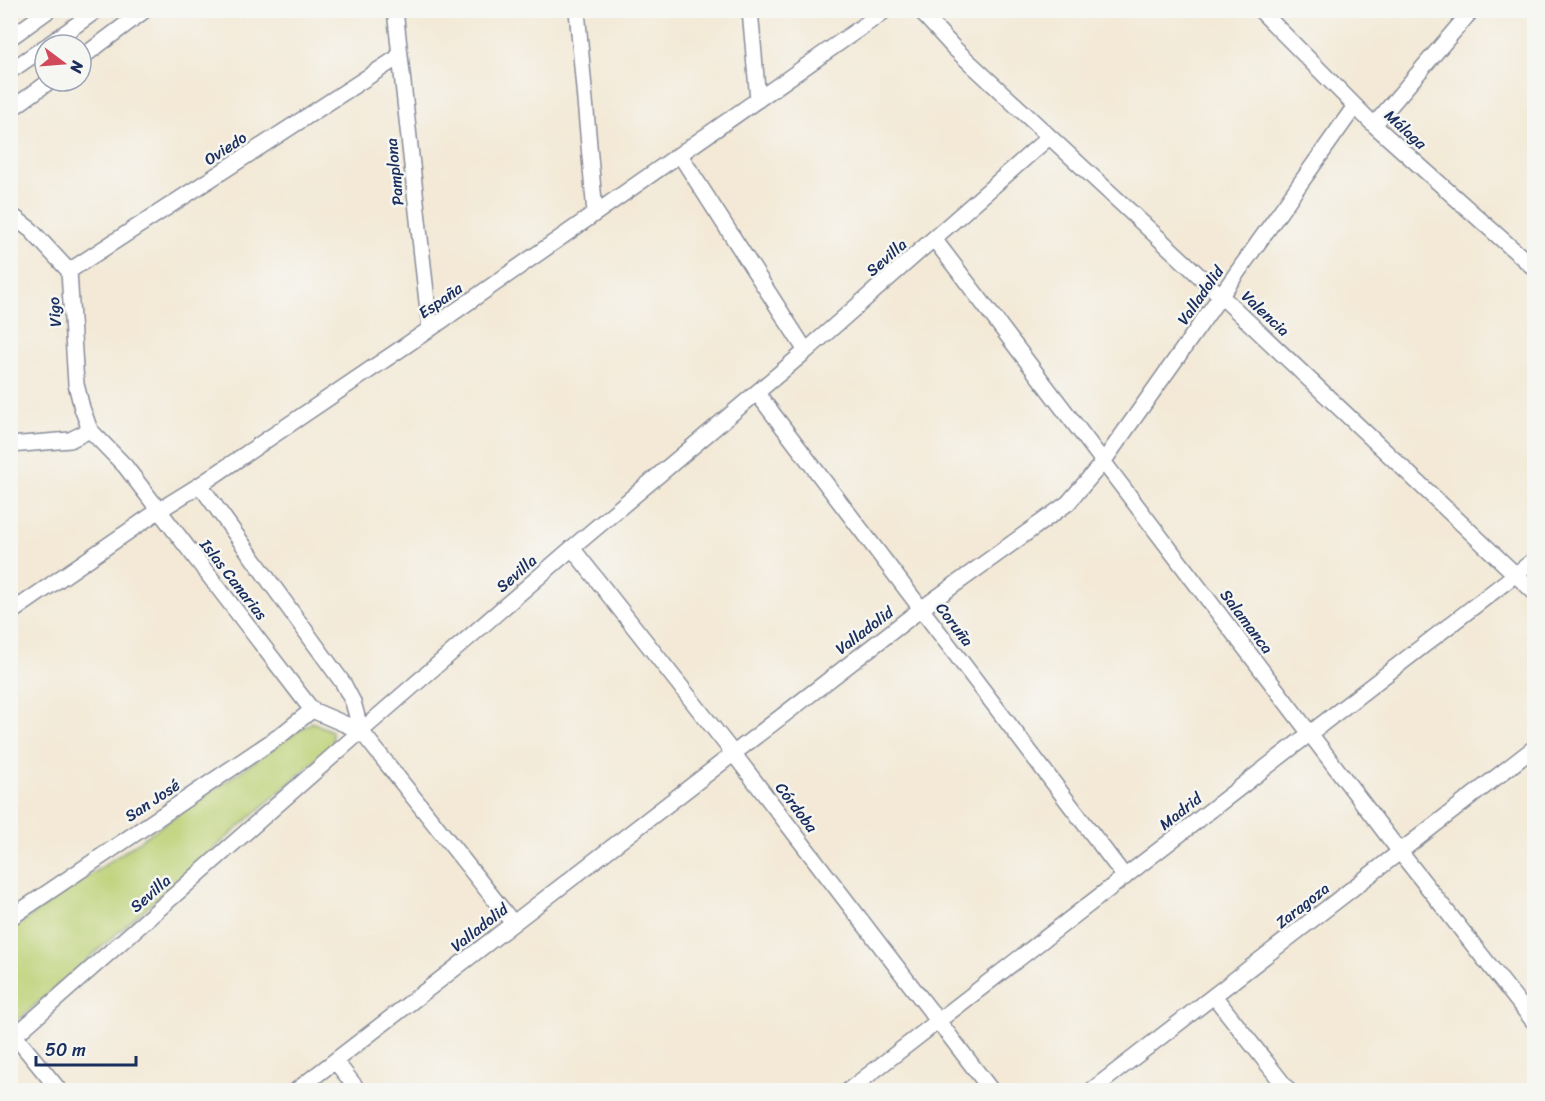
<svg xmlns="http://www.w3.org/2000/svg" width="1545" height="1101" viewBox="0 0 1545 1101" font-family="Sriracha,sans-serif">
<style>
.green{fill:#bcd073;stroke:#6c8068;stroke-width:1.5}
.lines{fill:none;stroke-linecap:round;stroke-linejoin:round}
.minor-casing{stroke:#878c9a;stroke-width:18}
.minor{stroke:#fff;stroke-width:15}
.labels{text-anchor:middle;stroke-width:5;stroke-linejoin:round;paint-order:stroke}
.street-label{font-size:16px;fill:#1b2f5e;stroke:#f6f6f2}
</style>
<rect width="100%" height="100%" fill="#f6f6f2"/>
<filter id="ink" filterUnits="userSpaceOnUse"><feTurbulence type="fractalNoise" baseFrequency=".0167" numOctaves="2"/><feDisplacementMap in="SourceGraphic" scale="12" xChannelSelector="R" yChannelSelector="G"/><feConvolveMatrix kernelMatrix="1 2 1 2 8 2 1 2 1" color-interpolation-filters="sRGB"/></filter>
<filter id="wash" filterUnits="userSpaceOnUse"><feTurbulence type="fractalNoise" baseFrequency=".008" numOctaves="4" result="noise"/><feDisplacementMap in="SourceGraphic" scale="24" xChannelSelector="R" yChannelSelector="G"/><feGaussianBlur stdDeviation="1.35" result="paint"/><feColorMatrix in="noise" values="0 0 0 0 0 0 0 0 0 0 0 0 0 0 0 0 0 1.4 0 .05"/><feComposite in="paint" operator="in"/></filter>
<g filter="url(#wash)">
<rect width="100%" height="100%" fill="#f3e9d6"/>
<path class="green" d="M312,722L332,731L333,745L11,1026V930Z"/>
</g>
<g filter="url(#ink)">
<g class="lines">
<defs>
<path id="minor" d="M395,10L430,329
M577,10L595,213
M750,10L758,100
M923,10L925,16L954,48L1221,296L1534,592
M1260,10L1374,125L1534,268
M10,38L49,10
M48,45L97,10
M81,58L145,10
M10,71L45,47
M10,110L50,81
M1374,125L1472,10
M680,155L806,351
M10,214L31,230L69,271L76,384L82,408L90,430L125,466L312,710L361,731L513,923
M934,239L1400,852L1534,1022
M69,271L400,56
M757,393L1125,877
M10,445L70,440L90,430
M200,485L343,683L353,702L361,731
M572,548L733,753L991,1090
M10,613L158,511L200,485L430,329L886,10
M10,918L281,735L312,710
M1214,996L1288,1090
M10,1030L59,1090
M10,1040L361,731L572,548L806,351L1049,137
M336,1062L358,1090
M297,1090L921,609L1068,503L1103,462L1355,106
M849,1090L1534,560
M1092,1090L1534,748"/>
</defs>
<use href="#minor" class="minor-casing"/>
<use href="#minor" class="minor"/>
</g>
</g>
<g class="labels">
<g class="street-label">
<text transform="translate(1406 129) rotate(42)" y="6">Málaga</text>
<text transform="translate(225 148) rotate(-33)" y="6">Oviedo</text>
<text transform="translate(394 172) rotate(-96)" y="6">Pamplona</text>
<text transform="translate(886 257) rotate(-41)" y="6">Sevilla</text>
<text transform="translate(1200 295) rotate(-55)" y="6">Valladolid</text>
<text transform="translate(440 300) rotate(-35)" y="6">España</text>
<text transform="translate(54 312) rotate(-94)" y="6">Vigo</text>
<text transform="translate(1266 313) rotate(43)" y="6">Valencia</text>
<text transform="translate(516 573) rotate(-41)" y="6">Sevilla</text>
<text transform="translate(234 579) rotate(52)" y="6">Islas Canarias</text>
<text transform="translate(1247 621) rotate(53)" y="6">Salamanca</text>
<text transform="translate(955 624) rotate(53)" y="6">Coruña</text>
<text transform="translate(864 630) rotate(-37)" y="6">Valladolid</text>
<text transform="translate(152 800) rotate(-34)" y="6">San José</text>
<text transform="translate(797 807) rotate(53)" y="6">Córdoba</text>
<text transform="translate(1180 811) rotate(-38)" y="6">Madrid</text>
<text transform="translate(150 893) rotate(-41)" y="6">Sevilla</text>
<text transform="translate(1302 905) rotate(-38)" y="6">Zaragoza</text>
<text transform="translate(479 927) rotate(-38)" y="6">Valladolid</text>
</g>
</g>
<rect width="1545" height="1101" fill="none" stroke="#f6f6f2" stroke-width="36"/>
<g transform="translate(63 63) rotate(106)"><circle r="28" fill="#f6f6f2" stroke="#9ea6b7" stroke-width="1.5"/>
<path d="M0-4.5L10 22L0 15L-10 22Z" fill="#d1495b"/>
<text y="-9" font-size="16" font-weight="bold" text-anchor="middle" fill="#1b2f5e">N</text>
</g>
<path d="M36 1056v9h100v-9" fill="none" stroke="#1b2f5e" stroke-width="3"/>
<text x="45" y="1056" font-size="18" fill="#1b2f5e" stroke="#f6f6f2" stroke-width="4.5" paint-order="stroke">50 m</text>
</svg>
